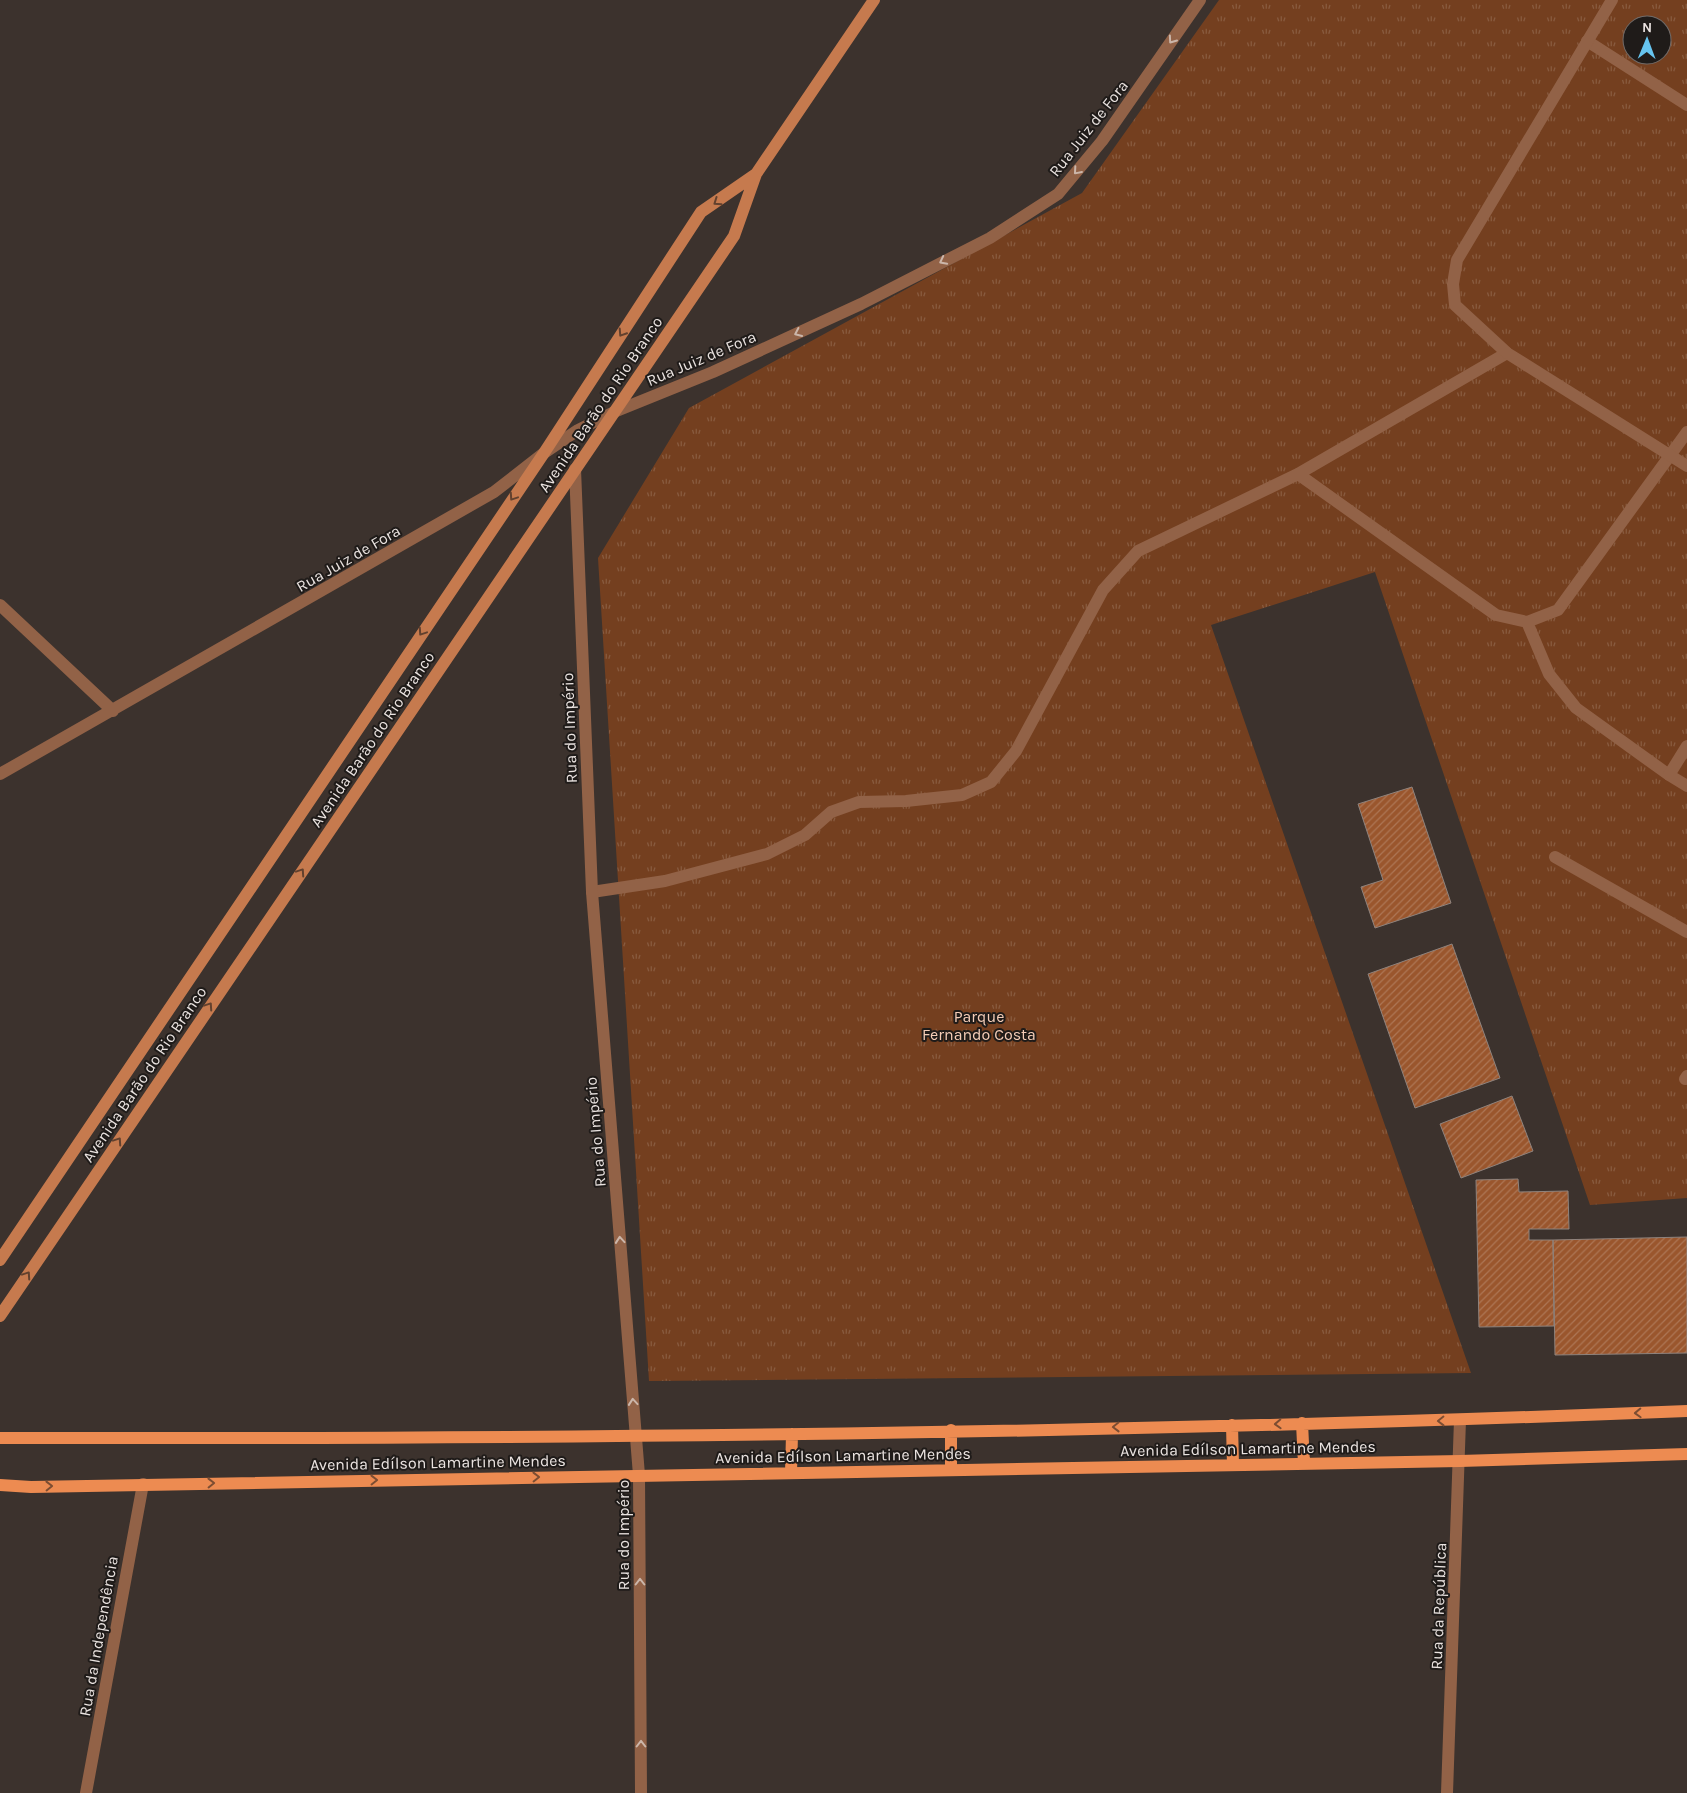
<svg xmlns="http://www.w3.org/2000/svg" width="1687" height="1793" viewBox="0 0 1687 1793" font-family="Karla,sans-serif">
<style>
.park{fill:url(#park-tufts);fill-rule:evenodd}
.building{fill:url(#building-hatch);stroke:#8f837d}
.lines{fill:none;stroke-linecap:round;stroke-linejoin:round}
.lane{stroke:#926247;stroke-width:12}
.street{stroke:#926247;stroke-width:12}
.secondary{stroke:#c67a4e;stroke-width:12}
.primary{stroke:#ed8b51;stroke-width:12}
.oneway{stroke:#cbb6aa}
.oneway2{stroke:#62412e}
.oneway3{stroke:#7c4d32}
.labels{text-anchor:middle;stroke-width:4;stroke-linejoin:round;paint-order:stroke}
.street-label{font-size:16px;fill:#eae3e0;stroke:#1f1b19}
.park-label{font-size:16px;fill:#f5cdb7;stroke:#1f1b19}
</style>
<defs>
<pattern id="park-tufts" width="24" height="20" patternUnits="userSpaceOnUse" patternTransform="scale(1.25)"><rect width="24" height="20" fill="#743f1f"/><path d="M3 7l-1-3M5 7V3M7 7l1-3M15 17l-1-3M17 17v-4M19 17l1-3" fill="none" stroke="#885b3f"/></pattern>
<pattern id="building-hatch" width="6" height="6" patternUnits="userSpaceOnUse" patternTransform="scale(1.25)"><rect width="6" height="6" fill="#9a562d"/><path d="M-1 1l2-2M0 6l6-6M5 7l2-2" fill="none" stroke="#ad7655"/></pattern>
</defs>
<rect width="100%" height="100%" fill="#3c322d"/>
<path class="park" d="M1219,0H1687V1198L1590,1205L1375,572L1211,625L1471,1373L649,1381L598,558L689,408L1082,193ZM1632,25H1662V55H1632Z"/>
<path class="building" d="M1412,787L1451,903L1375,928L1361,887L1383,880L1358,804Z
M1452,944L1500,1078L1415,1108L1368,974Z
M1512,1096L1533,1151L1461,1178L1440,1124Z
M1518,1179L1519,1192L1568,1191L1569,1229H1529V1240H1553L1554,1326L1479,1327L1476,1180Z
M1687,1237V1353L1555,1355L1553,1240Z"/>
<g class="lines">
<path class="lane" d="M1587,41L1687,105
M1298,474L1496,615L1527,622L1558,610L1687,432
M1527,622L1549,674L1576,708L1669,775
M1555,857L1687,932
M592,892L665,881L767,854L805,835L831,812L859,802L906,801L962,795L991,782L1016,751L1103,590L1138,551L1298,474L1507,353
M1685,1079L1687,1076"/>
<path class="street" d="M1612,0L1457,260L1453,284L1455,305L1507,353L1687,466
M575,469L592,892L639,1475L641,1793
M0,605L113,711
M1687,746L1669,775L1687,786
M0,774L494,492L544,453L578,430L614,412L713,372L861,304L990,238L1058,194L1102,141L1200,0
M86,1793L143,1484
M1447,1793L1460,1420"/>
<path class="secondary" d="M0,1260L544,453L701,212L756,174
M0,1316L734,236L756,174L874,0"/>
<path class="primary" d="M1302,1423L1304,1464
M1232,1425L1233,1465
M0,1438C562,1439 1125,1434 1687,1411
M951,1470V1430
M791,1473L792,1434
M0,1485L31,1487L1460,1461L1687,1454"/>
</g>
<defs><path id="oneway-chevron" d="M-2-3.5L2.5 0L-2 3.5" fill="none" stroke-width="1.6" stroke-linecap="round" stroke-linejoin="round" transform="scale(1.25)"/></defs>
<g class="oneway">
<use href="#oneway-chevron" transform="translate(1172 40) rotate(125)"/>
<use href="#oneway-chevron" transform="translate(1077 171) rotate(131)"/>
<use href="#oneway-chevron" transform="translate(943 261) rotate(153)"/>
<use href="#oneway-chevron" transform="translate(798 333) rotate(155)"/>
<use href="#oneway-chevron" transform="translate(620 1240) rotate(-95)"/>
<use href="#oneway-chevron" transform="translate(633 1402) rotate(-95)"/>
<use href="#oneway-chevron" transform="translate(640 1582) rotate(-90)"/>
<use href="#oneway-chevron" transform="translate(641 1744) rotate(-90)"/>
</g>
<g class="oneway2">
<use href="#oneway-chevron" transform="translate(717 202) rotate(145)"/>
<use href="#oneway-chevron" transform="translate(622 333) rotate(123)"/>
<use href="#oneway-chevron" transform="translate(513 497) rotate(124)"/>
<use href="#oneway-chevron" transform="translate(422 632) rotate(124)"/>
<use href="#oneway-chevron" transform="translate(301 872) rotate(-56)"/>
<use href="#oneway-chevron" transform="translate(209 1006) rotate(-56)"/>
<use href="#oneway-chevron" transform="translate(118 1141) rotate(-56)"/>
<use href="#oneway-chevron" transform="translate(27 1275) rotate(-56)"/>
</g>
<g class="oneway3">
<use href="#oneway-chevron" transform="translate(1638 1413) rotate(178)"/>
<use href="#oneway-chevron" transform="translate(1441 1421) rotate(179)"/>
<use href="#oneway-chevron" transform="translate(1278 1424) rotate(178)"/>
<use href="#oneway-chevron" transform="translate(1116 1427) rotate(179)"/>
<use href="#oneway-chevron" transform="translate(536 1477) rotate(-1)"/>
<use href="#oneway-chevron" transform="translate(374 1480) rotate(-1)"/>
<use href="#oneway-chevron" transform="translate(211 1483) rotate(-1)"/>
<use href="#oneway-chevron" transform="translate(49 1486) rotate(-1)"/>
</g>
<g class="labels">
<g class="street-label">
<text transform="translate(1088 128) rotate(-52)" y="6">Rua Juiz de Fora</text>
<text transform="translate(701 358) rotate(-23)" y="6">Rua Juiz de Fora</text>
<text transform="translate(600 404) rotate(-56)" y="6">Avenida Barão do Rio Branco</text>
<text transform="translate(348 558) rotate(-30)" y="6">Rua Juiz de Fora</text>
<text transform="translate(569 728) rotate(-92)" y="6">Rua do Império</text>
<text transform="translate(372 739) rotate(-56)" y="6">Avenida Barão do Rio Branco</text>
<text transform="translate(144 1074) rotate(-56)" y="6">Avenida Barão do Rio Branco</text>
<text transform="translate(595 1132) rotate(-95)" y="6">Rua do Império</text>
<text transform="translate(1248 1448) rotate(-1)" y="6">Avenida Edílson Lamartine Mendes</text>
<text transform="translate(843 1455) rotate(-1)" y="6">Avenida Edílson Lamartine Mendes</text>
<text transform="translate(438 1462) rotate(-1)" y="6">Avenida Edílson Lamartine Mendes</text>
<text transform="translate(623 1535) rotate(-90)" y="6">Rua do Império</text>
<text transform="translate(1438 1606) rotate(-88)" y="6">Rua da República</text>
<text transform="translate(98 1636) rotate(-80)" y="6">Rua da Independência</text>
</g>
<g class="park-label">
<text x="979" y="1022">Parque<tspan x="979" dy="18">Fernando Costa</tspan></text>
</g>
</g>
<g transform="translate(1647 40) rotate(1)"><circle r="24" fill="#1f1b19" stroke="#706b69"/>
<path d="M0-4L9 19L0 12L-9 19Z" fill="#66c4ef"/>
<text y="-8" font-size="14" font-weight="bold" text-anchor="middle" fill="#eae3e0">N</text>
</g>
</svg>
